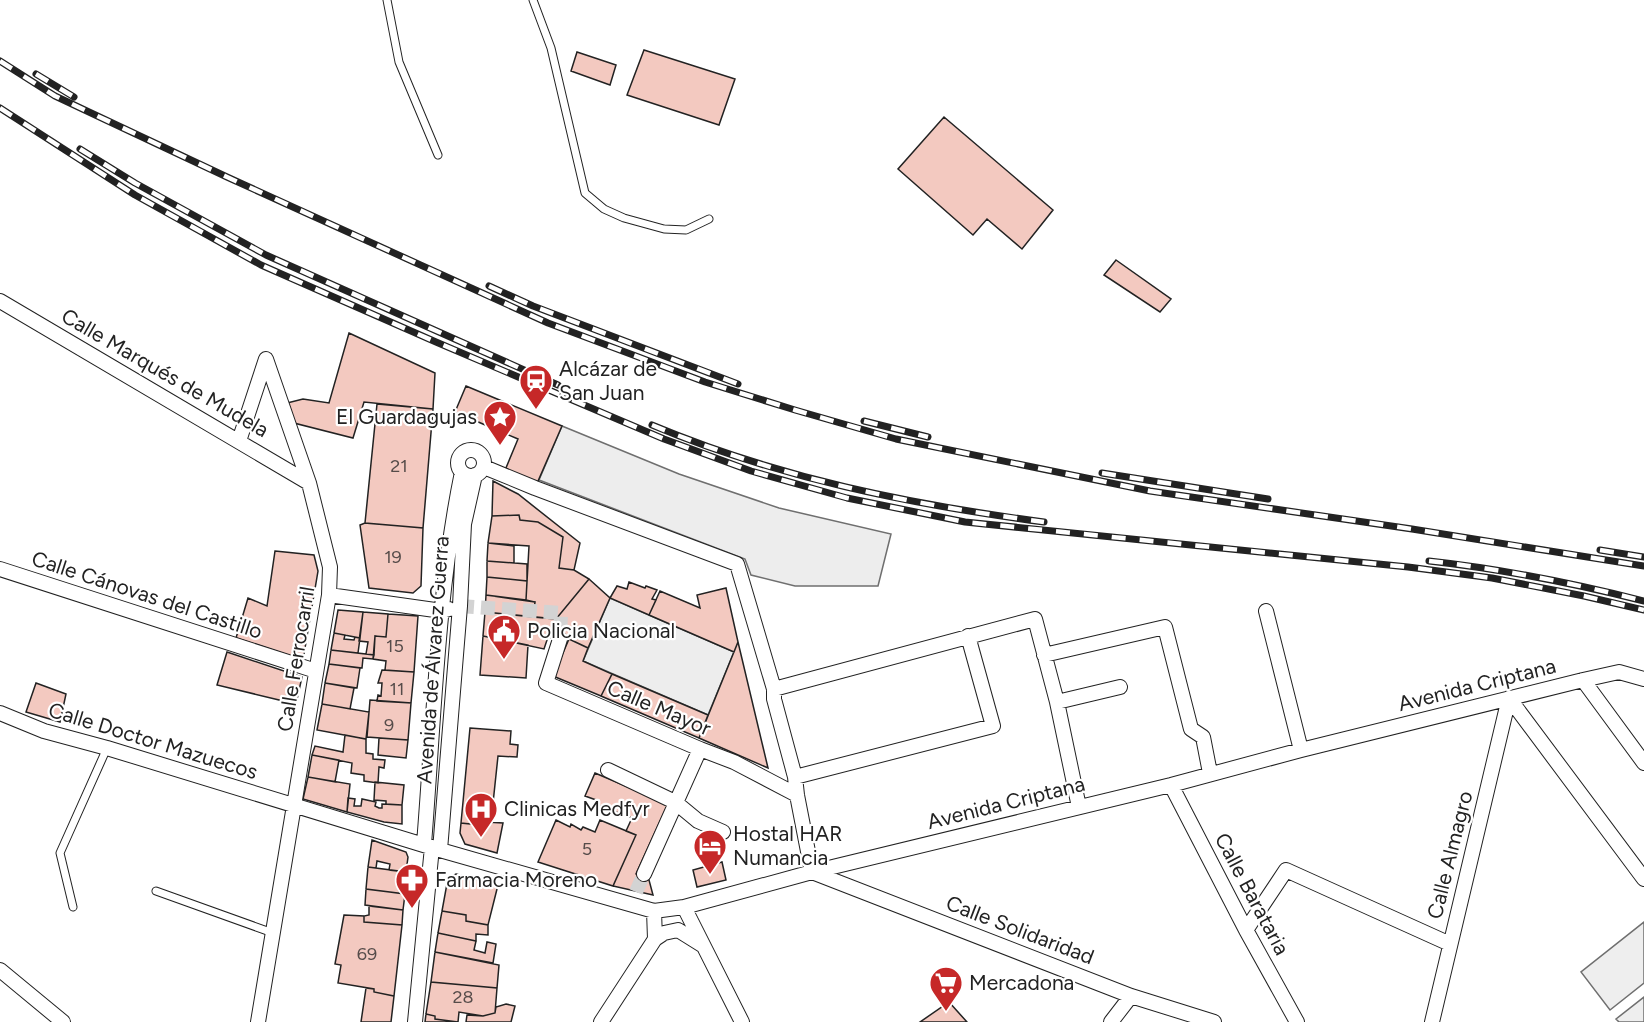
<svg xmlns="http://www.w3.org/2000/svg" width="1644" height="1022" viewBox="0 0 1644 1022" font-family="Figtree,sans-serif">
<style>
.park{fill:#eee;stroke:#6f6f6f;stroke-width:1.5}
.parking{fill:#ededed;stroke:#6f6f6f;stroke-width:1.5}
.building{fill:#f3c9c0;stroke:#222;stroke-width:1.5}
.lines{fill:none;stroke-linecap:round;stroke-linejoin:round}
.street-tunnel{stroke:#d3d3d3;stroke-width:14;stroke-dasharray:14 7;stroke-linecap:butt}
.lane-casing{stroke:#222;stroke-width:9}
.street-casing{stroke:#222;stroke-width:16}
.lane{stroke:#fff;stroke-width:7}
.street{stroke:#fff;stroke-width:14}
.rail-casing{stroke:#222;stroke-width:7}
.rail{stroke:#fff;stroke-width:4.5;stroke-dasharray:14;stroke-linecap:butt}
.labels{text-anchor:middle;stroke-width:4.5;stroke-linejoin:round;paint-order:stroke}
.number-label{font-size:18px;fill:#564c4a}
.poi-label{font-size:21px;fill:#222;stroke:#fff;text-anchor:start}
.street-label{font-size:21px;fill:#222;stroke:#fff}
</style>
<rect width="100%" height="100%" fill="#fff"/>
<path class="park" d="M1644,922V983L1610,1010L1581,972Z
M1644,997V1022H1619L1616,1019Z"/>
<path class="parking" d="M562,426L679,474L779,508L891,534L878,586H795L751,575L745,559L539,480Z
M610,598L734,652L708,715L583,661Z"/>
<path class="building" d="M644,50L735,79L719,125L627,95Z
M577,52L616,65L610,85L571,71Z
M944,117L1053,210L1022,249L987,219L973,235L898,169Z
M1116,260L1171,299L1160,312L1104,275Z
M349,333L435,373L433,409L364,402L353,438L294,423L287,403L303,399L329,403Z
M466,386L562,426L535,488L503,475L518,439L455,412Z
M377,404L433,409L423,528L365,523Z
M493,481L518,494L580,543L574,570L559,568L563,537L538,522L520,520L519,515L492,516Z
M519,515L520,520L538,522L563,537L559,568L574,570L589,579L556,619L533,617L535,602L526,600L529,546L488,543L492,516Z
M365,523L423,528L421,586L413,593L369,588L360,525Z
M488,543L514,546V563L487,561Z
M275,551L314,555L318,571L303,660L236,638L248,598L267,606Z
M487,561L527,564V581L487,577Z
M487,577L527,581L526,600L486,595Z
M589,579L610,598L588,648L569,639L553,638L556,619Z
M629,582L645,588L646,586L657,590L652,599L656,600L649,615L610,598L617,586L627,589Z
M726,588L738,642L734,652L649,615L660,591L700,608L697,595Z
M486,595L535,602L533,617L485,612Z
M338,610L363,612L360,638L334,633Z
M363,612L388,614L386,637L375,636L374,655L366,654L368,642L359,641Z
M485,612L556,619L553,638L548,637L544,649L483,636Z
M388,614L418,616L414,672L385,670L386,661L373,659L375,636L386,637Z
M334,633L345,635L344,639L354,640L355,637L360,638L358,653L331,650Z
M483,636L528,645L526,678L480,675Z
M569,639L588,648L583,661L612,674L601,696L553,676Z
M738,642L768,768L699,738Z
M331,650L374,655L373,659L363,658L362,668L329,664Z
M227,652L302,677L296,704L217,685Z
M329,664L360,668L357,688L325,683Z
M382,670L414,672L411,703L377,701L378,695L381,696L382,683H378Z
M612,674L708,715L699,738L601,696Z
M36,683L66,694L60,722L26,712Z
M325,683L354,688L350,709L322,704Z
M370,700L411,703L408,740L367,737Z
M322,704L369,712L366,739L317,730Z
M470,728L511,731L510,744L518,745L517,757L498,756L491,822L481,823L480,825L461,823Z
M345,735L366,739V753L373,754V759L385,760L384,768L379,767L378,783L364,781V775L351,773L352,763L312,755L315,746L343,752Z
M379,738L408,740L406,758L378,755Z
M312,755L339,760L335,782L308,777Z
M595,773L668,804L636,874L649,880L653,895L613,886L636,835L626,831L632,818L597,805L599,801L585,796Z
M308,777L350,784L347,812L303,799Z
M375,782L404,785L402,805L386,804V801L374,800Z
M348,798L355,799L354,806H361L362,799L376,802L375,806L379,808H382V804L402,805V824L384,822L347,812Z
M556,820L570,827L571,824L581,830L583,827L595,832L600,820L636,835L613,886L538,862Z
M485,822L503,823L497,853L465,844L460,833L461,823L480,825L481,823Z
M372,840L406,852L408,857L406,872L389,870L390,864L377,861L376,868L368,867Z
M722,862L726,880L697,887L693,870Z
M368,867L406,872L405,894L366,889Z
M456,874L498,885L488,925L466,921V915L442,911L448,878Z
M366,889L405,894L403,910L365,905Z
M369,906L403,910L402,925L364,922V916L369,915Z
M442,911L466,915V921L488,925V935L476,934V941L438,933Z
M344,915L364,916V922L402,925L394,996L374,992V989L338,983L341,965L335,964Z
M438,933L476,941L474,950L485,953L487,942L496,944L493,963L435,952Z
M435,952L499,965L497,988L431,982Z
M431,982L497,988L495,1013L483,1016L459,1012L458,1022L435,1019V1016L426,1014Z
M366,988L374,989V992L394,996L391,1022H361Z
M949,1002L967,1022H920Z
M506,1004L515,1006L511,1022H466L467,1015L483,1016L495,1013L496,1007Z
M426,1014L435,1016V1019L458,1022H425Z"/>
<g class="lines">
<path class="street-tunnel" d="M460,606L561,613L560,639
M636,892L644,874"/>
<defs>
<path id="lane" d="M387,0L399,62L438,155
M533,0L551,48L585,193L604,209L624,218L664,229L686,230L709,219
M156,891L273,933
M73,907L60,853L107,748"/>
<path id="street" d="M0,301L309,483
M239,441L266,359L309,483L330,567L329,595L258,1022
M458 463a13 13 0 1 1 26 0a13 13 0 1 1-26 0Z
M484,467L535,488L737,564L774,689V699L795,777L797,795L812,872L1131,996L1214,1022
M0,569L316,671
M329,595L442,611L449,609
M1266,611L1301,750
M560,639L546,683L700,749L734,762L797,795
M1044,655L1165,627L1191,729L1203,737L1210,773
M1583,680L1644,763
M774,689L1035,619L1057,702L1079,807
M1509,698L1644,879
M1057,702L1120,687
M0,713L44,731L107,748L440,850L654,911L684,907L812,872L1171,785L1301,750L1583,680L1619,672L1644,679
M608,770L675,802L698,821L723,832
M795,777L993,726L968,636
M1171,785L1246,930L1297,1022
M424,844C434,720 437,594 462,472
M440,850L460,606L464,524L475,475
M644,874L700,749
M684,907L742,1022
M1246,930L1286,870L1450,944
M655,939L664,933L678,930L702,945
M0,970L63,1022
M415,1022L432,847
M601,1022L655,939L654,911
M1111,1022L1131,996
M1432,1022L1509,698"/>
</defs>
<use href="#lane" class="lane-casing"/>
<use href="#street" class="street-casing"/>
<use href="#lane" class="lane"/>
<use href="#street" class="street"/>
<defs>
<path id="rail" d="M0,61L55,96L227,177L548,323L705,382L795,410L896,439L1150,491L1412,529L1644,566
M36,74L74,97
M0,108L135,195L261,265L436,342L664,439L751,471L847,498L965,522L1408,567L1492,578L1584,596L1644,610
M80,149L135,183L266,255L558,385
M489,286L533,306L738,384
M864,421L928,437
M652,425C779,478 908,504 1044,522
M1102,473L1268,499
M1600,550L1644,557
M1429,561C1502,569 1573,583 1644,601"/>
</defs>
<use href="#rail" class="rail-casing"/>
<use href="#rail" class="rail"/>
</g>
<defs>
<symbol id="station-pin" viewBox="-11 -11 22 30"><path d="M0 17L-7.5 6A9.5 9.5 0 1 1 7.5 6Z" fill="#c62828" stroke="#fff"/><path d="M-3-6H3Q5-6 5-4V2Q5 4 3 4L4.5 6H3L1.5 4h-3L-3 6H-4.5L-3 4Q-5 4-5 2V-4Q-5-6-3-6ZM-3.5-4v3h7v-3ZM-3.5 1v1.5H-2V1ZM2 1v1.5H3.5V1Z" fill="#fff"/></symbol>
<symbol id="sight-pin" viewBox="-11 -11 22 30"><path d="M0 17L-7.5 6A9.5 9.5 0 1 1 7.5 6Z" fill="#c62828" stroke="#fff"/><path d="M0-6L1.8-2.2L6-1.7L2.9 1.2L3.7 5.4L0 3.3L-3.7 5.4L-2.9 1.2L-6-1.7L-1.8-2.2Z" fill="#fff"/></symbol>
<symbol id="civic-pin" viewBox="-11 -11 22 30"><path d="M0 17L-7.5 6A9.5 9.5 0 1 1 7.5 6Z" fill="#c62828" stroke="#fff"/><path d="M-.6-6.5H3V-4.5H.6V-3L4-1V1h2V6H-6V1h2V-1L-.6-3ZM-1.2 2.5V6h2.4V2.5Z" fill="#fff"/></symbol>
<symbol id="hospital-pin" viewBox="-11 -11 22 30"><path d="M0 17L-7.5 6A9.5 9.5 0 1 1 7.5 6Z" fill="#c62828" stroke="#fff"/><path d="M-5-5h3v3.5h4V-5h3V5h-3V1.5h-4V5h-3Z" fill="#fff"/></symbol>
<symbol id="hotel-pin" viewBox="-11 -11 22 30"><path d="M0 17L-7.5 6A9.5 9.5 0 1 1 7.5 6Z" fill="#c62828" stroke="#fff"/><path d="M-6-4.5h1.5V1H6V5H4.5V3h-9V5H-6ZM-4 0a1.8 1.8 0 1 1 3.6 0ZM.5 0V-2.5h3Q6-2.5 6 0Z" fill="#fff"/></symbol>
<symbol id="pharmacy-pin" viewBox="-11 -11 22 30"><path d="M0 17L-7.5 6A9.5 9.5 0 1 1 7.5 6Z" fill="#c62828" stroke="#fff"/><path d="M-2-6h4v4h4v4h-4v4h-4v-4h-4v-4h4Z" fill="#fff"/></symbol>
<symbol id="supermarket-pin" viewBox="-11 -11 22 30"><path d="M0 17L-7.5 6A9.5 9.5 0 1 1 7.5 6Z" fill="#c62828" stroke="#fff"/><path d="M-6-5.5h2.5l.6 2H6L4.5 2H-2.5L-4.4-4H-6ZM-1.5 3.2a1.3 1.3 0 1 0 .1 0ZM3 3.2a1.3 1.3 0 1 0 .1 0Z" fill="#fff"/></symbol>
</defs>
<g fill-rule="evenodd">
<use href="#station-pin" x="517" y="362" width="38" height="52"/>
<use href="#sight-pin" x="481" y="398" width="38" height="52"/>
<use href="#civic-pin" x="485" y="612" width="38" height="52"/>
<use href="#hospital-pin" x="462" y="790" width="38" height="52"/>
<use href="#hotel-pin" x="691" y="827" width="38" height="52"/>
<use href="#pharmacy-pin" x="393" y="861" width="38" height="52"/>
<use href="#supermarket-pin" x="927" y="964" width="38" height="52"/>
</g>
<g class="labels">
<g class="number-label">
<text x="399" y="472">21</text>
<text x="393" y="563">19</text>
<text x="395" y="652">15</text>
<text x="397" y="695">11</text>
<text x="389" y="731">9</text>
<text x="587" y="855">5</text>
<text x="367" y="960">69</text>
<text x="463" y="1003">28</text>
</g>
<g class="poi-label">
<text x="559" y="376">Alcázar de<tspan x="559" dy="24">San Juan</tspan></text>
<text x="477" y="424" text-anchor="end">El Guardagujas</text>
<text x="527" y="638">Policia Nacional</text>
<text x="504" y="816">Clinicas Medfyr</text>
<text x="733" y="841">Hostal HAR<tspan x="733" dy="24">Numancia</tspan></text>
<text x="435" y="887">Farmacia Moreno</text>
<text x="969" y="990">Mercadona</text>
</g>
<g class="street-label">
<text transform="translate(165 373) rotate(30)" y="7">Calle Marqués de Mudela</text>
<text transform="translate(147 595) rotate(18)" y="7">Calle Cánovas del Castillo</text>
<text transform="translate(296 659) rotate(-81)" y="7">Calle Ferrocarril</text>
<text transform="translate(433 660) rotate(-86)" y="7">Avenida de Álvarez Guerra</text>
<text transform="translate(1477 685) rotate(-14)" y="7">Avenida Criptana</text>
<text transform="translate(659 708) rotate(23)" y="7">Calle Mayor</text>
<text transform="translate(153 741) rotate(17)" y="7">Calle Doctor Mazuecos</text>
<text transform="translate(1006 803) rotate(-14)" y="7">Avenida Criptana</text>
<text transform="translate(1450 855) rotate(-76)" y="7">Calle Almagro</text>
<text transform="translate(1252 894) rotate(62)" y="7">Calle Barataria</text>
<text transform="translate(1020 930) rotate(21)" y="7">Calle Solidaridad</text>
</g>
</g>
</svg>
